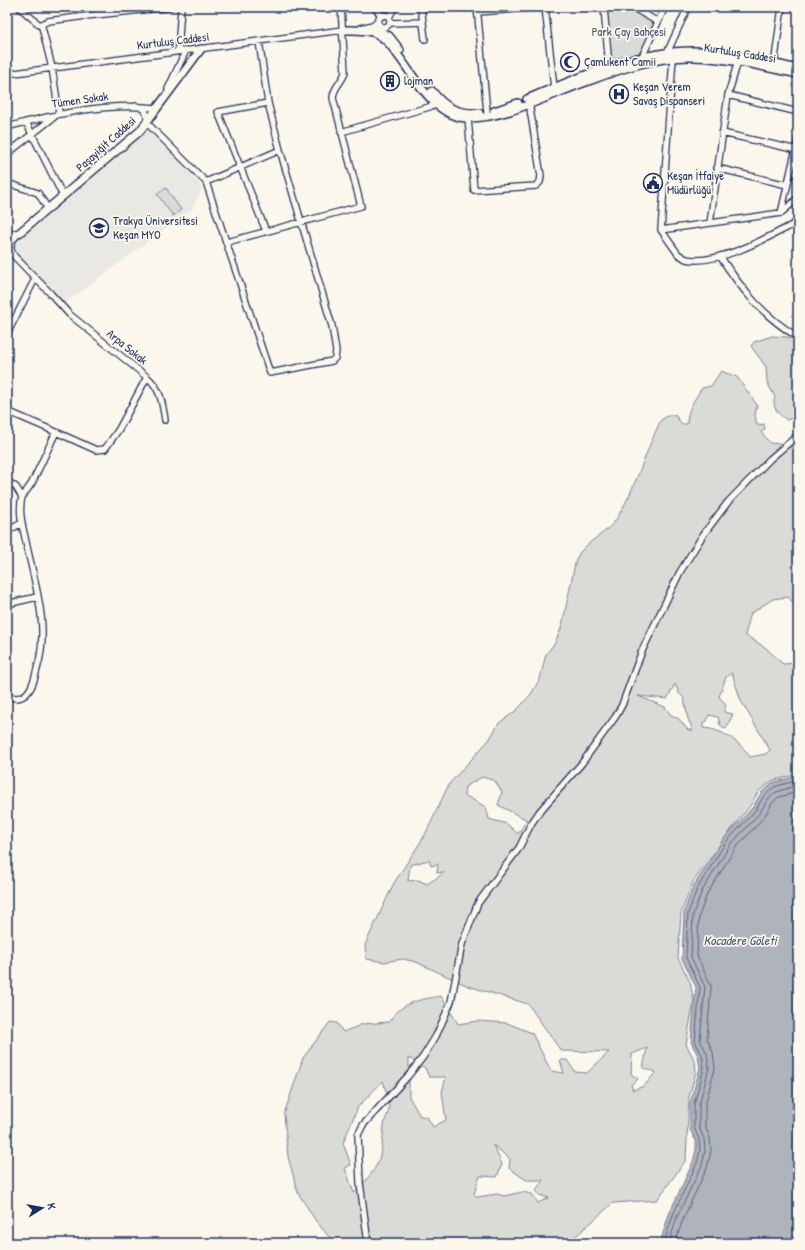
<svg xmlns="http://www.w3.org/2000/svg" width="805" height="1250" viewBox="0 0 805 1250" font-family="'Patrick Hand',sans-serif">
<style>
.built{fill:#eae8e2}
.green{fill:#dadad7;stroke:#7a849a;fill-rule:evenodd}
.water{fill:#afb3bb;stroke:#747e96}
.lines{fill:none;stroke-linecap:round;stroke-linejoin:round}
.shore{stroke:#566483;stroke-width:1}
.minor-casing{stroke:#1b2f5e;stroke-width:8}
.major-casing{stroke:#1b2f5e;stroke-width:10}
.minor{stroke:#fbf7ec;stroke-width:5.5}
.major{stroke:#fbf7ec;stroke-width:7}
.labels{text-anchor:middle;stroke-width:3.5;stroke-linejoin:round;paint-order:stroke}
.park-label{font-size:12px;fill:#415176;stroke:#fbf7ec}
.street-label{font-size:12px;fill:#1b2f5e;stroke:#fbf7ec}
.poi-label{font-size:12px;fill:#1b2f5e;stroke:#fbf7ec;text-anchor:start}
.water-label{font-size:13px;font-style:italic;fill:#47577a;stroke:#fbf7ec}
</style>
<rect width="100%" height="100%" fill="#fbf7ec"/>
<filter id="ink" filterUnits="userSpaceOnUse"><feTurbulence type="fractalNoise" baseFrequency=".025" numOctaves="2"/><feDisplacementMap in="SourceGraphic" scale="8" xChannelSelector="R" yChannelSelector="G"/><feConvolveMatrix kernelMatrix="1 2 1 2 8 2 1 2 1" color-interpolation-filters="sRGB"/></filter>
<g filter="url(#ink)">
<path class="built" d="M148,130L199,182L201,189L199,196L191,210L184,215L64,304L15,253L13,248L14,242Z"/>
<path class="green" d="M605,7H626L653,22L654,25L642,52L610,60Z
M166,188L181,210L173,216L157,194Z
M772,336L787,337L798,341V416L787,420C779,415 771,407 775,397L767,382L766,367L751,346L754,342Z
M721,371L737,377L757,405L755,415L757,425L764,424L765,429L761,432L770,443L781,444L789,448L798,442V608L788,597L773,599L751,613L745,635L766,648L783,664L798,663V774L772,781L758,792L750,806L723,840L693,882L681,913L678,958L690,982L694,1001L686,1044L695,1061L696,1072L689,1097L686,1160L657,1200L613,1203L568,1243H334L316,1221L298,1193L288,1157L284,1114L303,1058L330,1022L337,1023L343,1032L363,1024L389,1022C402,1001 419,1000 441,996L458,1024L478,1021L507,1023L532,1033L551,1071L564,1073L560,1060H567L575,1072L587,1073L609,1052L561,1051L528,1004L468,986L416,962L403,959L384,962L366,959L365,945L394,883L425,835L449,784L489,740L499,723L517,710L531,694L540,679L546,654L555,643L562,626L576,559C584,541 607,535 617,518C636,488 645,452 661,420L667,416L675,415L682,424H687C687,410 694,400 702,388L711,386ZM732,673L741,701L770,750L766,754L750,757C739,741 722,729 703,728V723L707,721L709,715L718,717L720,725L726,729L733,714L724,712L726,704L719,697L726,677ZM675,684L679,693L684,698L688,719L693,730H688L679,719L671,715L665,707L638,696L667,699ZM482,777L495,781L502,792L498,805L527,820L518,834L507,824L489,819L486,807L464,795L465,787ZM429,860L431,866L438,864L437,873L444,872C438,878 433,880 427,884L418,880L408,881L410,865ZM647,1048L643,1068L656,1072L644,1086L633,1090L631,1085L638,1079L631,1074L632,1054ZM409,1058L425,1068L429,1077H446L442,1092L446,1120L433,1127L427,1117L420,1116L409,1097ZM383,1081C385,1089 389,1099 389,1108C389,1113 385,1119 384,1125C381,1162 380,1166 354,1193L345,1168L351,1165L343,1143L358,1107ZM493,1145L510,1159L509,1168L526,1180H543L536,1190L539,1195L549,1198L538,1203L532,1194L522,1192L504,1196L497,1194L477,1197L474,1194L480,1176L497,1177L502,1164Z"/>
<path class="water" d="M798,776V1243H660L669,1214L693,1162L696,1150V1141L690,1130V1104L700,1068L698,1056L691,1042L696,987L682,959L684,912L693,887L723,840L752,808L761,793L772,783Z"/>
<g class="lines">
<path class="shore" d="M664,1243L673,1215L697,1163L700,1150L699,1139L694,1128V1104L704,1068L702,1055L695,1041L700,987L686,958L688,913L697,889L726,842L755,811L764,796L774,787L798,780
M669,1243L677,1217L702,1165L705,1151L704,1139L699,1127V1105L709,1068L707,1053L700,1040L705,987L691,957L693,914L702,891L730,845L759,814L768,799L776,792L798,785
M675,1243L683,1219L707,1168L711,1151L710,1138L705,1126V1105L715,1068L713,1052L707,1039L711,986L697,956L699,916L707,894L735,849L764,817L773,802L779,797L798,792"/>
<defs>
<path id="minor" d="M374,7L382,16
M421,7L425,39
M477,7L487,112
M545,7L554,88
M604,7L609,68
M632,7L658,22
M478,12L545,7
M378 21a6 6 0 1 1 12 0a6 6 0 1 1-12 0Z
M389,17L395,7
M390,23L423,22
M40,25L48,21L86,16L170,7
M361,28L373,25L379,19
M178,51L181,7
M667,53L688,7
M642,57L665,7
M673,58L661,230L678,254L686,259C717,266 771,236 798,222
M774,66L782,7
M7,74L343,30
M168,89L186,50
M728,95L798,112
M136,106C145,108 149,114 146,122L206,182L270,373L332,361L335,358L336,351L332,326L280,150L268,103L259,41
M468,118L474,190L536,186L540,182L541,176L529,103
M26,122L63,196
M7,127C56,114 106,102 156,108
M341,132L436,105
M722,133L797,150
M7,154L59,113L52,68L42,27L19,7
M717,168L787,185
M206,182L280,150
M7,183L38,193L48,209
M781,213L798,198
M710,223L728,95L738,61
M661,230L781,213L798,140
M266,231L218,112L268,103
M18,234L11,242V250L14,256L51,294L69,314L147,377L119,429L105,449L96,450L56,432L32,483L22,497
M227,242L361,206L333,98C333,87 343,82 345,72L341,7
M720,256C741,289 764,317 798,337
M7,334L35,279
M147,377C161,389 162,402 165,420
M7,411L56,432
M7,481L16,487L22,497C18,512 23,528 26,542C35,585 50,627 37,669C35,676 34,683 30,689C25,698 14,701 7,694
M7,531L22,523
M7,604L37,597
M368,1243L360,1183L358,1135L363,1125L408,1076L423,1057L436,1036L451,1002L462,944L478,903L519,848L531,824L540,811L582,763L616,716L622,705L642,651L680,572L703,535L728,502L770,459L798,435"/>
<path id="major" d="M375,29L389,36L400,50
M343,30C353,30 365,29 375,33C385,37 391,46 397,54C415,77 435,118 468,118C507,118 549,95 586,82C620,69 657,56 694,57C729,58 764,67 798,74
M432,91C445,108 458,114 479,113
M527,99C580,77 638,50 696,51C730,52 765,62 798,69
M494,111L518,103
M7,236L19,233L140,131L201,49"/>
</defs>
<use href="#minor" class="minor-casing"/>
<use href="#major" class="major-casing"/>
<use href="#minor" class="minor"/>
<use href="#major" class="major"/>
</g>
</g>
<defs>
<symbol id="mosque-ring" viewBox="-11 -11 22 22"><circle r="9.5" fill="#fbf7ec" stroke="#1b2f5e" stroke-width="1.5"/><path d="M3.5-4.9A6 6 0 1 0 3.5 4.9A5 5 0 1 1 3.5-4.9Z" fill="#1b2f5e"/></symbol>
<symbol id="building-ring" viewBox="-11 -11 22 22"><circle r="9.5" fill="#fbf7ec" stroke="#1b2f5e" stroke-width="1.5"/><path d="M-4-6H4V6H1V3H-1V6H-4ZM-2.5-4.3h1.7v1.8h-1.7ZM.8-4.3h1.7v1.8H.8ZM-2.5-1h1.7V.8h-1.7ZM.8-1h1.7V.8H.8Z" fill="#1b2f5e"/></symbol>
<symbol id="hospital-ring" viewBox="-11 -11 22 22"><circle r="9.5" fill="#fbf7ec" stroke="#1b2f5e" stroke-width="1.5"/><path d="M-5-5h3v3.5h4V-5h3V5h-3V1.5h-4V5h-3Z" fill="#1b2f5e"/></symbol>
<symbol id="civic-ring" viewBox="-11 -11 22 22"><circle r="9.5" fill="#fbf7ec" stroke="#1b2f5e" stroke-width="1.5"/><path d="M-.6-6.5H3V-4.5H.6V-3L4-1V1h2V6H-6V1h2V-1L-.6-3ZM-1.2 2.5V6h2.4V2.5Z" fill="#1b2f5e"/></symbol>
<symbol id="university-ring" viewBox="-11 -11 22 22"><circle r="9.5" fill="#fbf7ec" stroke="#1b2f5e" stroke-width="1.5"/><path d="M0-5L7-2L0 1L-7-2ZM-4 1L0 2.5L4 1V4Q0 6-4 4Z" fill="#1b2f5e"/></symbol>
</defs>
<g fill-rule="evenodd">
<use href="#mosque-ring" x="559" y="51" width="22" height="22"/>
<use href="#building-ring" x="379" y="70" width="22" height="22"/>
<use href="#hospital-ring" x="608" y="83" width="22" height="22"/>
<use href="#civic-ring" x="642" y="172" width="22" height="22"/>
<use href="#university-ring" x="88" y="217" width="22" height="22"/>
</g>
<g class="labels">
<g class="park-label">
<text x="629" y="36">Park Çay Bahçesi</text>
</g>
<g class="street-label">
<text transform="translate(173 41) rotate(-7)" y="4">Kurtuluş Caddesi</text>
<text transform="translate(740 53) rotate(9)" y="4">Kurtuluş Caddesi</text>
<text transform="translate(80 100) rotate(-8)" y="4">Tümen Sokak</text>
<text transform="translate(106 144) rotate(-42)" y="4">Paşayiğit Caddesi</text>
<text transform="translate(127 347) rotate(39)" y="4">Arpa Sokak</text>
</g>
<g class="poi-label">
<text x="584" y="66">Çamlıkent Camii</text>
<text x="404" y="85">lojman</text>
<text x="633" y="91">Keşan Verem<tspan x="633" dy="14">Savaş Dispanseri</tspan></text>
<text x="667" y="180">Keşan İtfaiye<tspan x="667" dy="14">Müdürlüğü</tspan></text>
<text x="113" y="225">Trakya Üniversitesi<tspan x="113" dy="14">Keşan MYO</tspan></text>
</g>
<g class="water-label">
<text x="740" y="945">Kocadere Göleti</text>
</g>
</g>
<rect width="805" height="1250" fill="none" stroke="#fbf7ec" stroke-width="24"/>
<rect x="12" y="12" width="781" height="1226" fill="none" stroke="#1b2f5e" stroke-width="1.5" filter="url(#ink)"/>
<g transform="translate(42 1208) rotate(79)" stroke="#fbf7ec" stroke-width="3" paint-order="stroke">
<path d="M0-3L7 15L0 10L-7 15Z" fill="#1b2f5e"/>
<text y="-6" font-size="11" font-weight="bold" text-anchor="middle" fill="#1b2f5e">K</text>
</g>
</svg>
